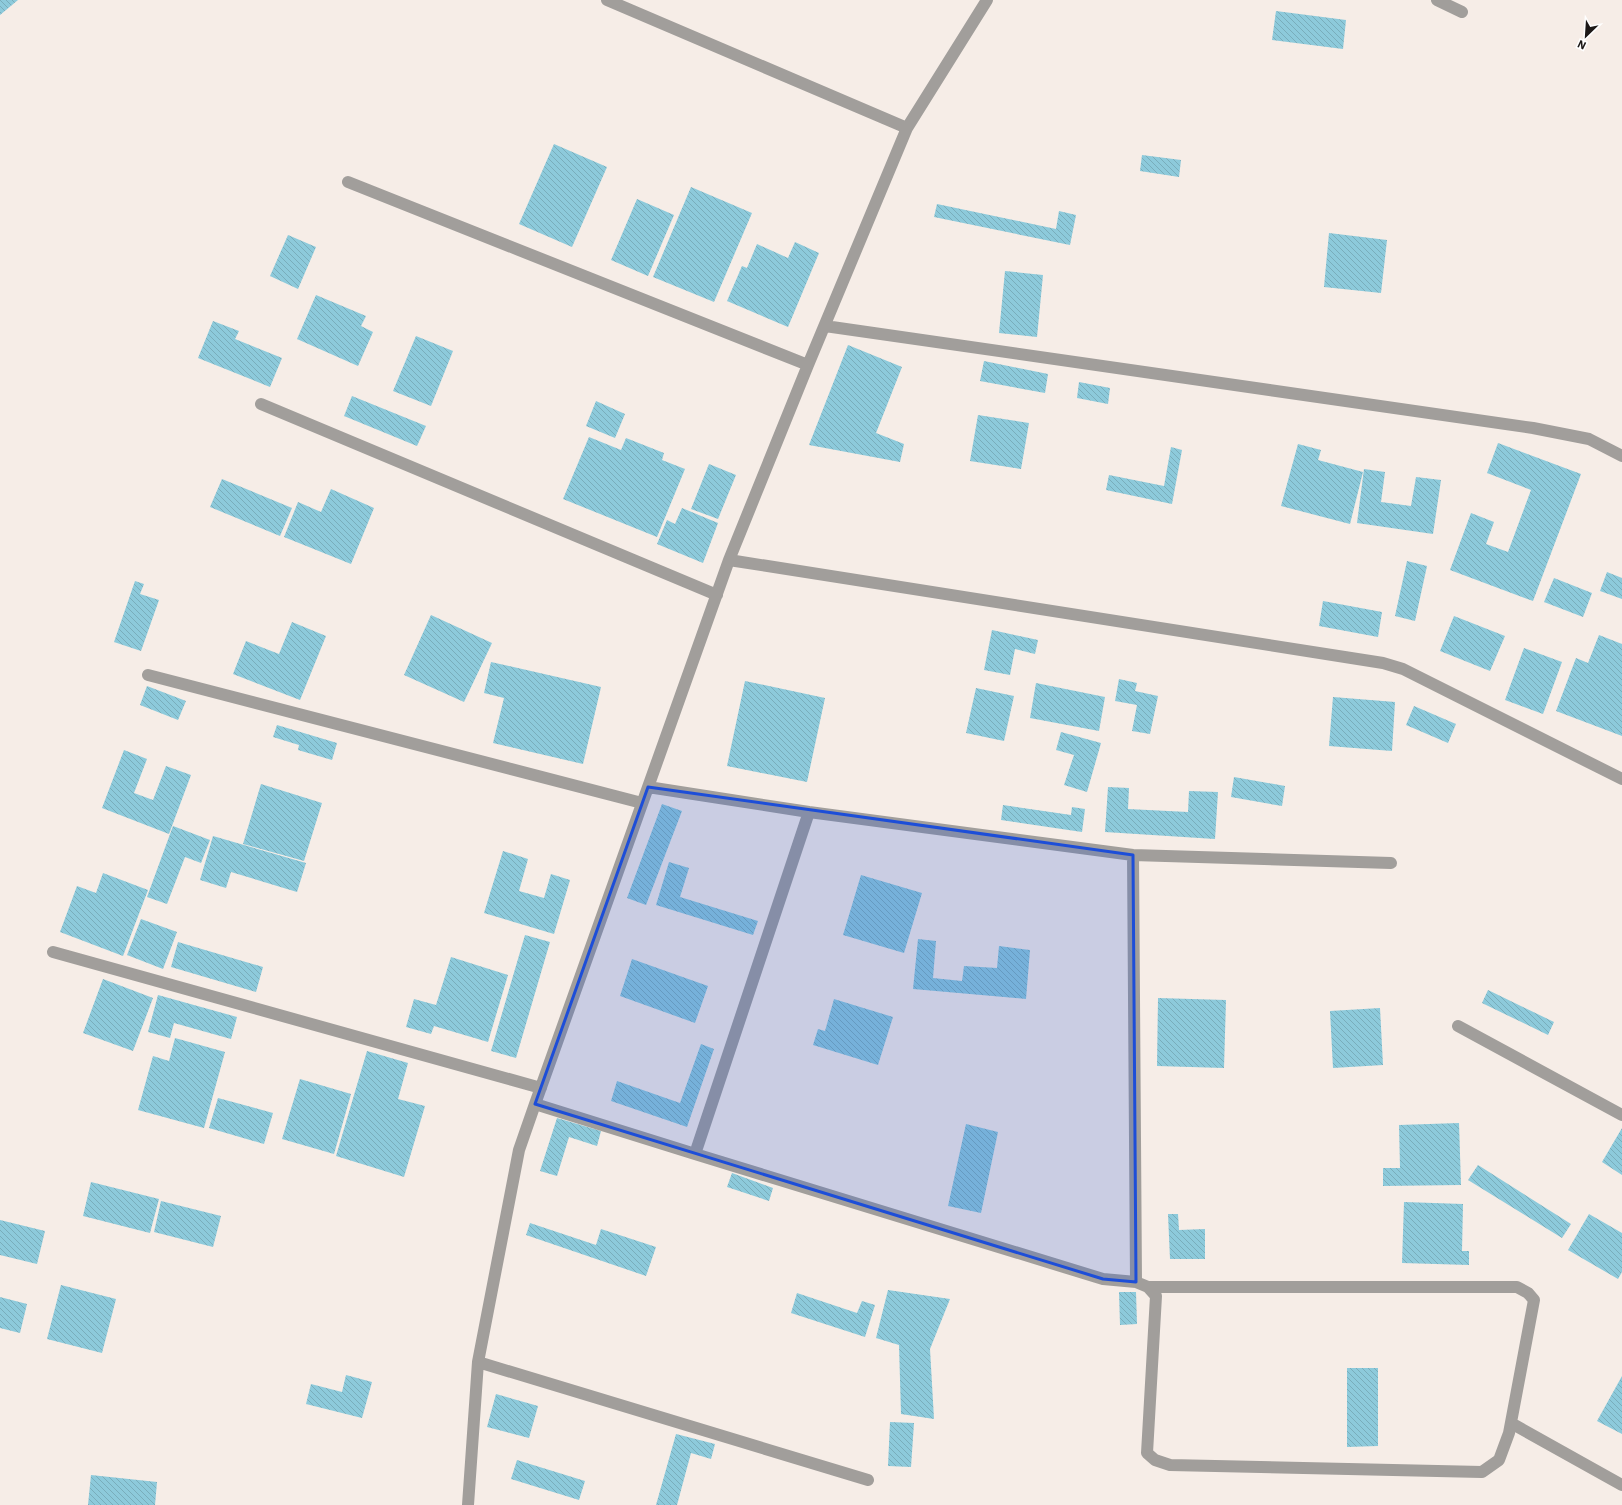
<svg xmlns="http://www.w3.org/2000/svg" width="1622" height="1505" viewBox="0 0 1622 1505" font-family="'IBM Plex Sans',sans-serif">
<style>
.building{fill:url(#building-back-hatch)}
.lines{fill:none;stroke-linecap:round;stroke-linejoin:round}
.street{stroke:#a19e9b;stroke-width:12}
.marked{fill:#1d4ed8;fill-opacity:0.2;stroke:#1d4ed8;stroke-width:3;stroke-linejoin:round}
</style>
<defs>
<pattern id="building-back-hatch" width="6" height="6" patternUnits="userSpaceOnUse"><rect width="6" height="6" fill="#8dcadb"/><path d="M-1 5l2 2M0 0l6 6M5-1l2 2" fill="none" stroke="#79adbb"/></pattern>
</defs>
<rect width="100%" height="100%" fill="#f6ede7"/>
<path class="building" d="M0,0H18L0,15Z
M1276,11L1346,20L1343,49L1272,40Z
M554,144L607,167L572,247L519,224Z
M1142,155L1181,160L1179,177L1140,171Z
M691,187L752,213L714,302L653,277Z
M637,199L674,215L648,276L611,260Z
M937,204L1056,229L1059,211L1076,215L1070,245L934,217Z
M1329,233L1387,240L1381,293L1324,287Z
M288,235L316,247L298,289L270,276Z
M795,242L819,253L788,327L727,301L742,266L747,268L757,244L788,258Z
M1005,271L1043,275L1037,337L999,333Z
M316,295L366,316L361,326L373,332L358,366L297,339Z
M213,321L239,331L235,339L282,358L270,387L198,358Z
M416,336L453,351L431,406L393,391Z
M848,345L902,367L876,433L904,444L900,462L809,445Z
M984,361L1048,374L1045,393L980,381Z
M1079,382L1110,388L1108,404L1077,398Z
M352,396L426,426L417,446L344,416Z
M596,401L625,414L615,438L586,426Z
M978,415L1029,423L1021,469L970,461Z
M589,437L621,450L626,438L664,453L662,460L685,469L657,537L563,499Z
M1498,443L1581,474L1533,601L1450,570L1471,513L1494,522L1486,544L1508,552L1531,490L1487,473Z
M1298,444L1321,450L1318,460L1363,472L1350,524L1281,506Z
M1171,447L1182,450L1172,504L1106,490L1109,475L1164,486Z
M709,464L736,475L718,519L691,509Z
M1364,469L1385,472L1381,502L1411,506L1416,477L1441,480L1433,534L1357,523Z
M222,479L292,508L280,536L210,507Z
M331,489L374,508L351,564L284,537L298,502L321,512Z
M682,508L718,523L703,563L657,544L667,520L675,524Z
M1407,561L1427,566L1415,621L1395,616Z
M1607,572L1622,578V599L1600,591Z
M1554,578L1592,593L1583,617L1544,602Z
M135,581L144,584L140,594L159,600L141,651L114,642Z
M1323,601L1382,612L1378,637L1319,626Z
M431,615L492,643L464,702L404,675Z
M1454,616L1505,636L1490,671L1440,651Z
M292,622L326,636L300,700L233,674L246,641L279,654Z
M992,630L1038,640L1035,654L1015,649L1010,675L984,670Z
M1599,635L1622,644V736L1556,711L1576,658L1588,663Z
M1524,648L1562,662L1543,714L1505,700Z
M491,662L601,687L583,764L493,743L504,698L484,693Z
M1119,679L1137,683L1135,691L1158,696L1150,734L1132,731L1137,705L1115,701Z
M745,681L825,698L807,782L727,766Z
M1036,683L1105,697L1099,731L1030,718Z
M147,686L186,701L178,720L140,705Z
M976,688L1014,696L1004,741L966,733Z
M1333,697L1395,702L1392,751L1329,746Z
M1414,706L1456,724L1448,743L1406,725Z
M277,725L337,743L332,760L298,750L299,745L273,737Z
M1061,732L1101,743L1087,792L1064,785L1074,755L1056,750Z
M124,750L147,759L134,793L153,800L166,766L191,775L169,834L102,808Z
M1234,777L1285,786L1282,806L1231,797Z
M261,784L322,803L304,861L243,844Z
M1108,787L1129,788L1128,809L1188,812L1189,791L1218,792L1215,839L1105,832Z
M662,804L682,811L646,905L627,898Z
M1003,805L1071,815L1072,807L1085,809L1082,832L1001,820Z
M173,826L210,840L201,863L185,857L167,904L147,897Z
M213,836L306,863L297,892L231,872L226,888L200,880Z
M503,851L528,859L519,891L544,898L551,874L570,880L554,934L484,913Z
M669,862L689,868L680,897L758,921L753,935L656,905Z
M103,873L148,890L123,956L60,932L77,886L96,893Z
M861,875L922,893L904,953L843,935Z
M141,919L177,932L163,969L127,955Z
M525,935L550,942L516,1058L491,1051Z
M918,939L936,941L933,978L962,981L964,966L997,968L999,946L1030,950L1026,999L913,989Z
M178,942L263,967L256,992L171,967Z
M451,957L508,975L488,1042L434,1026L431,1034L406,1027L414,999L436,1005Z
M632,959L708,986L695,1023L620,996Z
M103,979L153,998L133,1051L83,1033Z
M1488,990L1554,1022L1548,1035L1482,1003Z
M158,995L237,1017L231,1039L174,1023L170,1038L148,1032Z
M1158,998L1226,1000L1224,1068L1157,1066Z
M834,999L893,1017L878,1065L813,1045L818,1029L825,1031Z
M1380,1008L1383,1065L1333,1068L1330,1011Z
M175,1038L225,1052L204,1128L138,1110L153,1056L169,1061Z
M701,1044L714,1049L687,1127L611,1101L617,1081L680,1103Z
M367,1051L408,1063L398,1099L425,1106L404,1177L336,1156Z
M300,1079L351,1094L334,1154L282,1139Z
M218,1098L273,1113L264,1144L209,1128Z
M557,1118L601,1131L597,1146L569,1137L557,1176L540,1171Z
M1459,1123L1461,1185L1383,1186V1168H1400L1399,1125Z
M966,1124L998,1132L981,1213L948,1206Z
M1622,1128V1175L1602,1162Z
M1478,1165L1571,1224L1562,1238L1468,1180Z
M732,1173L773,1188L769,1201L727,1187Z
M91,1182L159,1199L150,1233L83,1216Z
M161,1201L221,1216L213,1247L154,1232Z
M1404,1202L1463,1204L1462,1251H1469V1265L1402,1263Z
M1168,1214H1178L1179,1230L1205,1229V1259H1170Z
M1589,1214L1622,1233V1272L1618,1279L1568,1250Z
M0,1220L45,1231L37,1264L0,1255Z
M530,1223L596,1245L601,1229L656,1247L646,1276L526,1235Z
M61,1285L116,1299L102,1353L47,1339Z
M888,1290L950,1299L930,1349L934,1419L901,1414L899,1345L876,1338Z
M1119,1292H1136L1137,1324L1120,1325Z
M797,1293L857,1313L862,1301L875,1305L865,1337L791,1313Z
M0,1297L27,1304L20,1333L0,1328Z
M1347,1368H1378V1446L1347,1447Z
M346,1375L372,1382L362,1418L306,1404L311,1384L342,1392Z
M1622,1376V1434L1597,1421Z
M496,1394L538,1406L529,1438L487,1427Z
M890,1422L914,1423L911,1467L888,1466Z
M676,1434L715,1444L711,1459L691,1453L677,1505H656Z
M517,1460L585,1481L579,1500L511,1479Z
M91,1475L157,1482L155,1505H88Z"/>
<g class="lines">
<path class="street" d="M607,0L907,128
M1437,0L1462,12
M348,182L808,365
M825,326L1533,428L1589,439L1622,456
M261,404L717,595
M729,560L1383,663L1403,669L1622,779
M148,675L642,803
M648,787L809,812L1133,855L1391,863
M1133,855L1136,1282
M53,952L541,1088
M1458,1026L1622,1115
M535,1104L695,1154L1103,1279L1136,1282L1148,1287H1517L1528,1293L1534,1300L1509,1433L1499,1460L1482,1472L1170,1465L1155,1460L1147,1453L1156,1296L1148,1287
M695,1154L809,812
M478,1362L868,1480
M1511,1423L1622,1485
M468,1505L478,1362L519,1150L535,1104L729,560L808,365L907,128L987,0"/>
</g>
<path class="marked" d="M648,787L1133,855L1136,1282L1103,1279L535,1104Z"/>
<g transform="translate(1586 36) rotate(205)" stroke="#ffffff" stroke-width="3" paint-order="stroke">
<path d="M0-3L7 15L0 10L-7 15Z" fill="#1c1817"/>
<text y="-6" font-size="11" font-weight="bold" text-anchor="middle" fill="#1c1817">N</text>
</g>
</svg>
